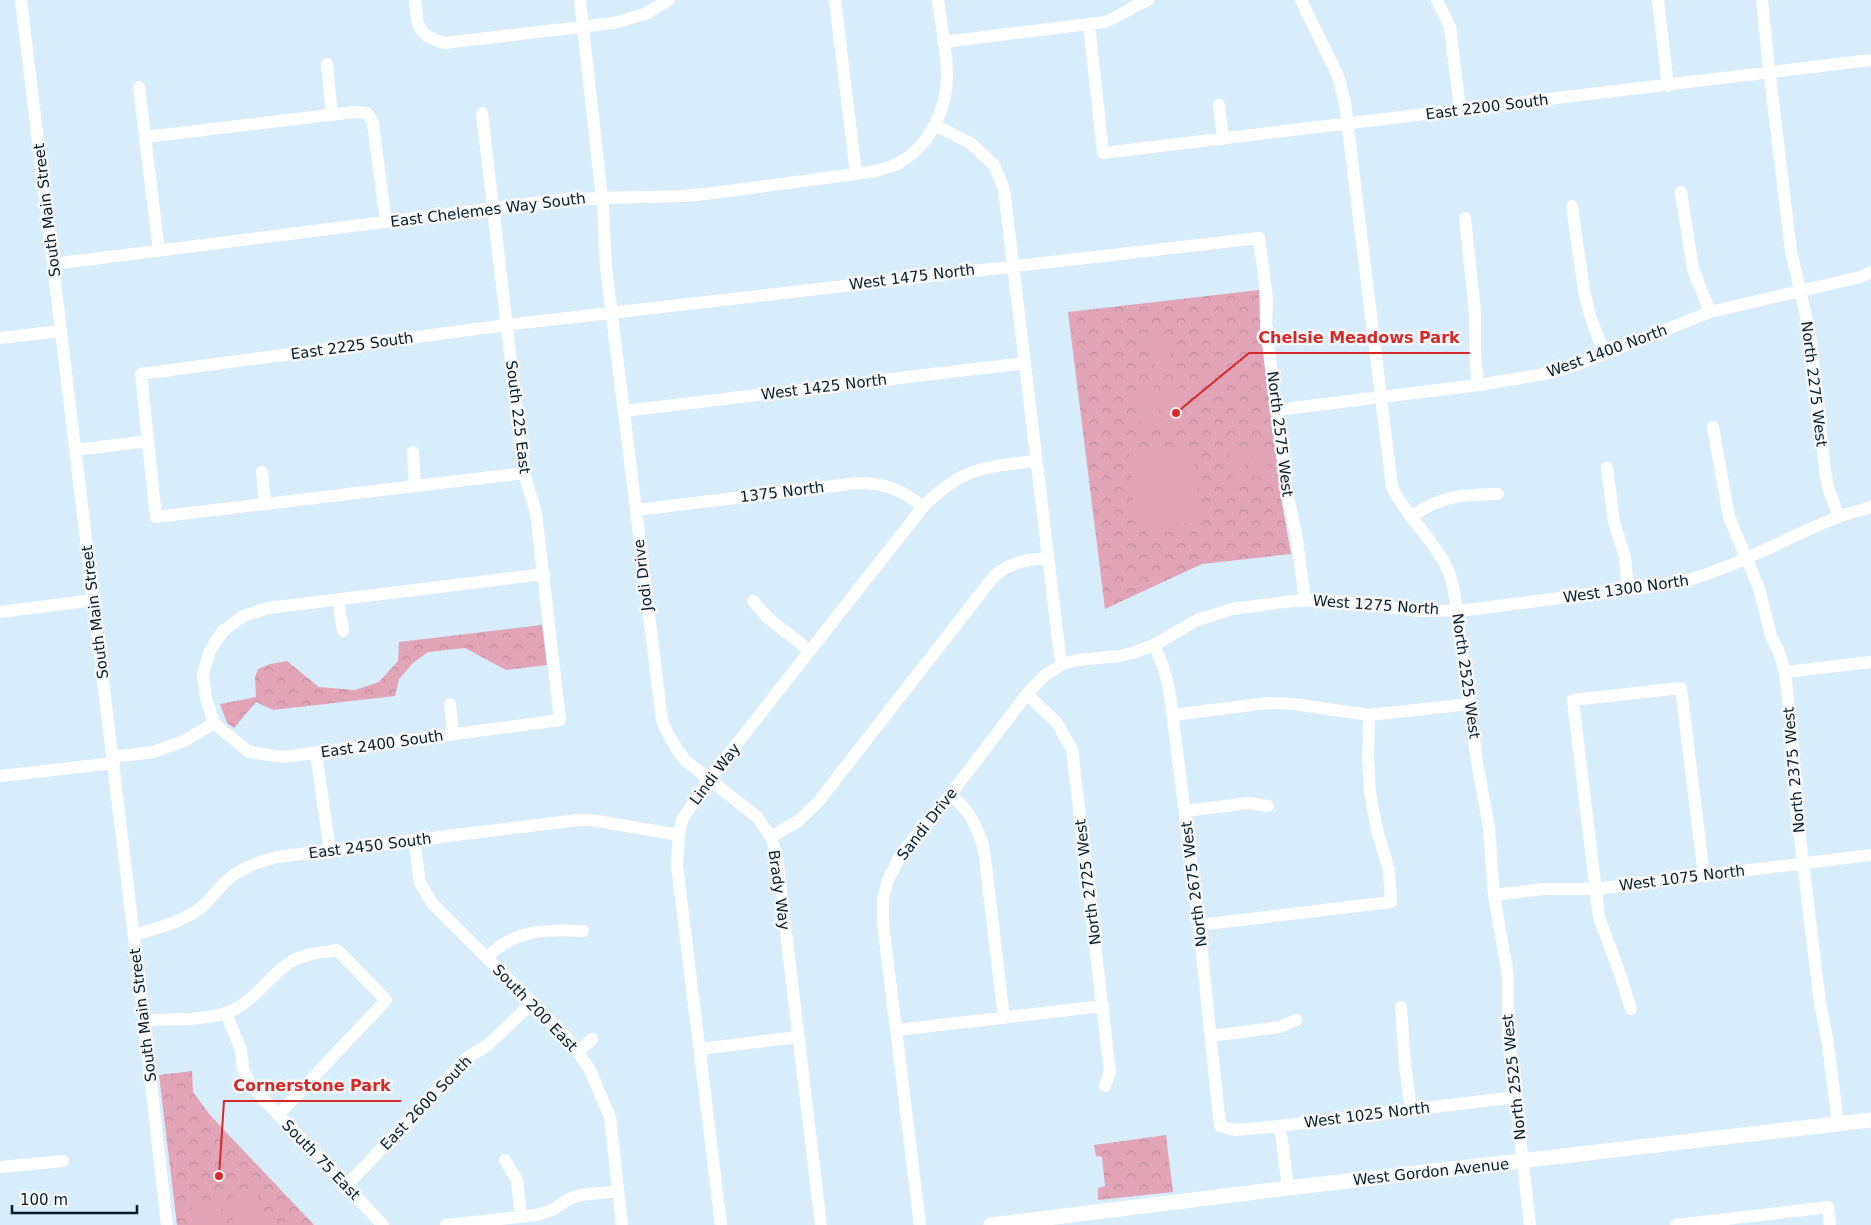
<svg xmlns="http://www.w3.org/2000/svg" width="1871" height="1225" viewBox="0 0 1871 1225" font-family="'DejaVu Sans',sans-serif">
<style>
.park{fill:url(#park-crowns)}
.pitch{fill:#e2a5b8}
.lines{fill:none;stroke-linecap:round;stroke-linejoin:round}
.minor{stroke:#fff;stroke-width:12}
.major{stroke:#fff;stroke-width:15}
.labels{text-anchor:middle;stroke-width:5;stroke-linejoin:round;paint-order:stroke}
.street-label{font-size:15px;fill:#081d2a;stroke:#f7f7f7}
.leader{fill:none;stroke:#d62828;stroke-width:2}
.callout-dot{fill:#d62828;stroke:#f7f7f7;stroke-width:2}
.callout-label{font-size:16px;text-anchor:middle;font-weight:bold;fill:#d62828;stroke:#f7f7f7;stroke-width:5;stroke-linejoin:round;paint-order:stroke}
</style>
<defs>
<pattern id="park-crowns" width="20" height="18" patternUnits="userSpaceOnUse" patternTransform="scale(1.25)"><rect width="20" height="18" fill="#e2a5b8"/><path d="M2 6a3 3 0 1 1 6 0M12 15a3 3 0 1 1 6 0" fill="none" stroke="#c08e9e"/></pattern>
</defs>
<rect width="100%" height="100%" fill="#d8edfc"/>
<path class="park" d="M1259,290L1260,324L1282,503L1291,554L1202,564L1105,609L1068,312Z
M542,625L547,665L506,670L465,648L428,652L413,663L399,679L395,696L273,710L256,702L234,728L227,723L220,704L256,697L255,677L258,669L270,664L287,661L319,687L355,690L379,682L398,661L399,642Z
M192,1071L193,1092L210,1115L314,1225H177L159,1075Z
M1166,1135L1173,1192L1098,1200V1188L1105,1186L1102,1157L1096,1156L1094,1145Z"/>
<path class="pitch" d="M1169,338L1172,368L1154,369L1152,340Z
M1179,385L1183,420L1163,423L1160,387Z
M1157,387L1160,423L1141,425L1138,389Z
M1265,446L1269,475L1255,477L1251,447Z
M1193,447L1200,522L1135,528L1129,452Z
M1243,448L1247,478L1233,480L1229,450Z
M258,1195L261,1225H233L230,1198Z
M221,1199L223,1225H194L192,1201Z"/>
<g class="lines">
<path class="minor" d="M21,0L144,1020L167,1225
M415,0C418,27 416,35 444,43L613,23L645,14L669,0
M580,0L603,208L606,267L662,720C668,736 675,748 686,761L757,817L771,837L777,857L821,1225
M835,0L856,174
M1301,0L1338,76L1345,103L1392,487C1406,517 1433,538 1447,568C1451,575 1452,583 1454,590L1477,761L1489,828L1494,895L1508,976V1030L1530,1225
M1437,0L1450,27L1460,110
M1658,0L1668,86
M1762,0L1768,60L1791,251L1810,334L1825,471L1828,487L1839,517
M1089,24L1103,153L1871,60
M943,42L1105,22C1121,16 1133,6 1148,0
M327,64L332,115
M139,87L159,251
M1219,105L1223,139
M482,113L524,473L536,513L560,720L283,757L249,752L214,723L206,698L203,674L210,650L223,631L243,616L268,608L544,574
M935,125L970,143L994,165L1004,189L1060,656L1063,664
M145,137L354,112L367,113L373,123L386,222
M1681,192L1693,269L1710,312
M1572,206L1584,291L1590,315L1604,354
M1465,218L1475,312V353L1478,385
M53,264L566,199L681,196L706,194L870,172C880,170 890,168 899,163C930,145 947,110 947,76C947,51 941,25 938,0
M0,338L61,331
M1277,410L1478,385L1545,374L1576,365L1710,312L1860,277L1871,272
M624,411L1025,363
M1713,427L1729,517L1759,588L1771,636L1779,652L1785,672L1793,744L1795,796L1820,1003L1828,1044L1838,1123
M76,450L148,441
M413,452L415,486
M1607,468L1614,522L1625,557L1628,590
M262,472L265,504
M524,473L156,517L141,374L506,325L1259,238L1267,298L1266,324L1270,360L1287,493L1296,533L1305,600
M636,510L858,483C884,483 903,490 923,507
M1411,517C1441,495 1463,495 1498,494
M338,599L343,631
M753,601L768,618L810,651
M0,612L94,600
M1154,645L1163,666L1169,688L1199,925L1220,1126L1235,1130L1280,1126L1515,1097
M1785,672L1871,662
M1027,694L1056,722L1072,749L1110,1072L1105,1086
M450,704L453,734
M1173,715L1267,703L1293,704L1369,715L1470,704
M316,753L330,851
M113,757L153,752L184,741L214,723
M0,776L114,763
M950,795C969,809 978,827 984,850L1004,1018
M1185,811L1249,803L1268,806
M771,837L798,821L818,802L995,575C1014,561 1025,560 1048,558
M414,840L420,883L432,903L566,1037L589,1068L610,1117L622,1225
M1494,895L1543,889H1595L1871,855
M1199,925L1391,902L1389,870L1377,830L1370,793L1368,757L1369,715
M134,935C157,928 183,922 202,907C211,900 217,889 225,882C240,868 258,862 277,857L578,820H592L679,835
M487,958C513,929 547,929 583,931
M1401,1007L1405,1065L1411,1110
M1631,1009L1621,977L1599,917L1573,700L1681,688L1704,875
M226,1013L241,1050L243,1068L250,1085L383,1225
M144,1020C171,1019 200,1021 226,1013C251,1005 266,980 286,965C299,954 321,953 337,950L386,1000L278,1115
M897,1030L1103,1006
M1211,1036L1280,1027L1296,1020
M700,1049L798,1037
M578,1052L592,1039
M1280,1126L1288,1188
M505,1160L517,1180L521,1216
M0,1167L63,1161
M346,1186L468,1057L488,1045L532,1003
M446,1225L537,1215L552,1210L569,1199L581,1195L618,1191
M721,1225L677,865L679,835L682,820L709,779L923,507C961,468 984,467 1036,461
M920,1225L883,923V898L888,880L901,854L950,795L1027,694L1045,675L1063,664L1077,660L1119,656L1132,653L1154,645L1197,620L1232,609L1293,601L1323,600L1420,611L1467,610L1676,583C1735,569 1782,539 1838,517C1848,513 1860,511 1871,507
M1676,1225L1828,1207L1830,1225"/>
<path class="major" d="M991,1225L1288,1188L1871,1120"/>
</g>
<g class="labels">
<g class="street-label">
<text transform="translate(1487 107) rotate(-7)" y="5">East 2200 South</text>
<text transform="translate(47 210) rotate(-97)" y="5">South Main Street</text>
<text transform="translate(488 210) rotate(-7)" y="5">East Chelemes Way South</text>
<text transform="translate(912 277) rotate(-7)" y="5">West 1475 North</text>
<text transform="translate(352 346) rotate(-8)" y="5">East 2225 South</text>
<text transform="translate(1607 351) rotate(-20)" y="5">West 1400 North</text>
<text transform="translate(1814 384) rotate(83)" y="5">North 2275 West</text>
<text transform="translate(824 387) rotate(-7)" y="5">West 1425 North</text>
<text transform="translate(518 417) rotate(83)" y="5">South 225 East</text>
<text transform="translate(1280 434) rotate(83)" y="5">North 2575 West</text>
<text transform="translate(782 492) rotate(-7)" y="5">1375 North</text>
<text transform="translate(643 575) rotate(-97)" y="5">Jodi Drive</text>
<text transform="translate(1626 589) rotate(-8)" y="5">West 1300 North</text>
<text transform="translate(1376 605) rotate(4)" y="5">West 1275 North</text>
<text transform="translate(95 612) rotate(-97)" y="5">South Main Street</text>
<text transform="translate(1466 676) rotate(82)" y="5">North 2525 West</text>
<text transform="translate(382 744) rotate(-8)" y="5">East 2400 South</text>
<text transform="translate(1794 770) rotate(-95)" y="5">North 2375 West</text>
<text transform="translate(715 774) rotate(-53)" y="5">Lindi Way</text>
<text transform="translate(927 824) rotate(-52)" y="5">Sandi Drive</text>
<text transform="translate(370 846) rotate(-7)" y="5">East 2450 South</text>
<text transform="translate(1682 878) rotate(-7)" y="5">West 1075 North</text>
<text transform="translate(1088 882) rotate(-97)" y="5">North 2725 West</text>
<text transform="translate(1194 884) rotate(-97)" y="5">North 2675 West</text>
<text transform="translate(779 890) rotate(82)" y="5">Brady Way</text>
<text transform="translate(535 1008) rotate(46)" y="5">South 200 East</text>
<text transform="translate(143 1015) rotate(-97)" y="5">South Main Street</text>
<text transform="translate(1514 1077) rotate(-96)" y="5">North 2525 West</text>
<text transform="translate(426 1103) rotate(-46)" y="5">East 2600 South</text>
<text transform="translate(1367 1115) rotate(-7)" y="5">West 1025 North</text>
<text transform="translate(321 1160) rotate(46)" y="5">South 75 East</text>
<text transform="translate(1431 1172) rotate(-6)" y="5">West Gordon Avenue</text>
</g>
</g>
<path class="leader" d="M1176 413L1249 353H1470M219 1176L224 1101H401"/>
<g class="callout-dot">
<circle cx="1176" cy="413" r="5"/>
<circle cx="219" cy="1176" r="5"/>
</g>
<g class="callout-label">
<text x="1359" y="343">Chelsie Meadows Park</text>
<text x="312" y="1091">Cornerstone Park</text>
</g>
<path d="M12 1205v8h125v-8" fill="none" stroke="#081d2a" stroke-width="2.5"/>
<text x="20" y="1205" font-size="15" fill="#081d2a" stroke="#f7f7f7" stroke-width="4" paint-order="stroke">100 m</text>
</svg>
